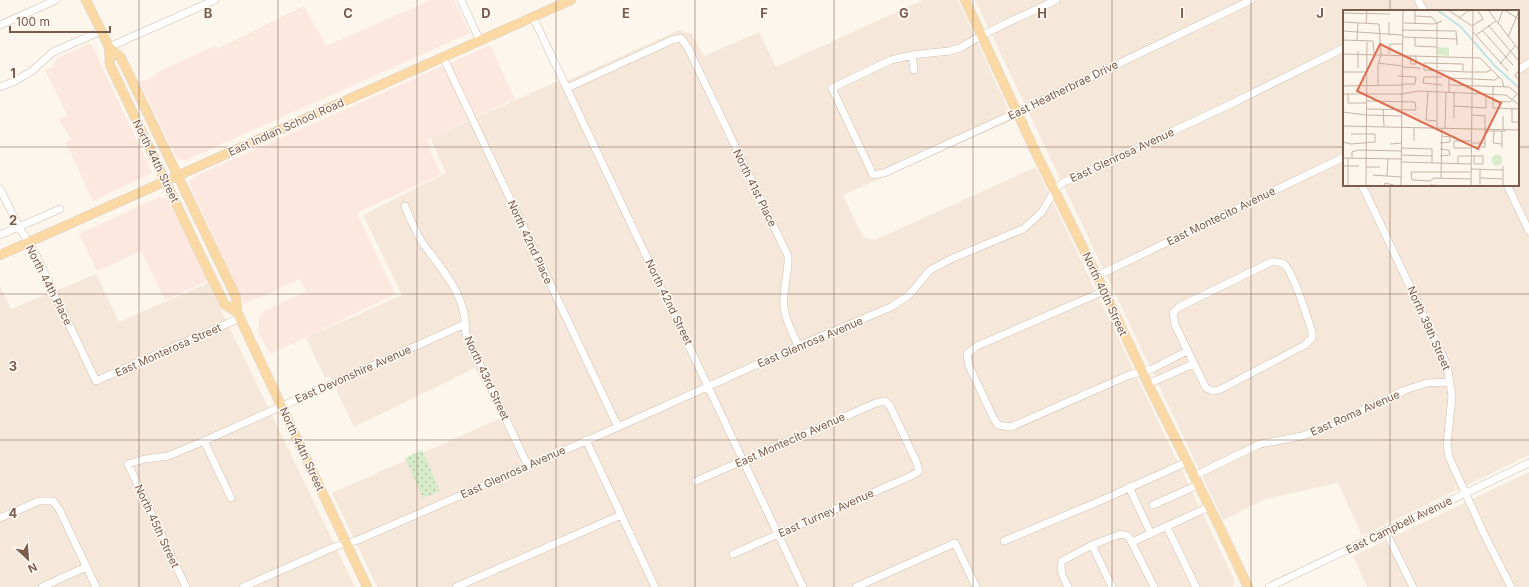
<svg xmlns="http://www.w3.org/2000/svg" width="1529" height="587" viewBox="0 0 1529 587" font-family="Inter,sans-serif">
<style>
.residential{fill:#f5e8da;fill-rule:evenodd}
.commercial{fill:#fde8e0}
.park{fill:url(#park-dots)}
.lines{fill:none;stroke-linecap:round;stroke-linejoin:round}
.minor-casing{stroke:#d1beb0;stroke-width:8}
.major-casing{stroke:#dad1cd;stroke-width:10}
.minor{stroke:#fff;stroke-width:7}
.major{stroke:#fbd9a5;stroke-width:9}
.grid{fill:none;stroke:#7a5c4d;stroke-width:1;stroke-opacity:0.55}
.labels{text-anchor:middle;stroke-width:3;stroke-linejoin:round;paint-order:stroke}
.street-label{font-size:11px;fill:#7a5c4d;stroke:#fffaf3}
.inset-river{fill:none;stroke:#bfe3e8;stroke-width:2}
.inset-road{fill:none;stroke:#c5b3a7;stroke-width:1}
.view{fill:#dc6d51;fill-opacity:0.15;stroke:#dc6d51;stroke-width:2}
.inset-edge{fill:none;stroke:#7a5c4d;stroke-width:2}
.grid-label{font-size:13px;text-anchor:middle;font-weight:bold;fill:#7a5c4d;stroke:#fffaf3;stroke-width:3;stroke-linejoin:round;paint-order:stroke}
</style>
<defs>
<pattern id="park-dots" width="8" height="8" patternUnits="userSpaceOnUse"><rect width="8" height="8" fill="#d8ecc9"/><path d="M2 2h.1M6 6h.1" fill="none" stroke="#b4c2a5" stroke-width="1.8" stroke-linecap="round"/></pattern>
</defs>
<rect width="100%" height="100%" fill="#fdf6ec"/>
<path class="residential" d="M923,0H958L1013,120L843,195L863,237L875,240L1036,167L1234,579L1233,587H377L332,493L501,418L475,368L354,427L330,376L325,378L306,338L402,295L363,215L446,173L430,138L558,81L560,84L679,30L692,34L704,56L759,32L776,67Z
M975,0H1529V455L1362,536L1338,483L1266,499L1223,520ZM1344,11H1518V185H1344Z
M96,274L119,322L208,283L355,587H0V286L11,309Z
M1529,472V587H1367L1353,556Z"/>
<path class="commercial" d="M431,0H454L470,33L186,160H180L176,157L139,81L148,80L160,71L215,46L217,49L304,6L326,46Z
M91,43L152,173L93,201L66,143L71,139L59,119L68,116L45,70L54,66L56,59Z
M490,45L515,99L428,139L432,149L430,150L441,174L357,213L395,294L323,329V330L270,354L258,332L259,318L264,311L306,292L300,279L245,304L191,189L190,181L195,176Z
M159,197L168,200L207,281L165,300L141,251L97,271L79,234Z"/>
<path class="park" d="M422,450L440,491L423,498L405,458Z"/>
<g class="lines">
<defs>
<path id="minor" d="M461,0L480,41
M1056,0L982,35L960,48L949,51L912,55L891,60L832,88L873,175L884,173L1018,112L1251,0
M1418,0L1424,11
M533,17L803,587
M0,25L56,0
M109,47L215,0
M912,55L914,70
M443,57L618,427
M1518,70L1529,63
M0,87L15,81L32,71L53,52L101,31
M567,88L672,40L681,38L688,48L788,256C789,273 782,290 784,307C785,320 793,333 798,346
M1362,185L1447,365L1452,396L1447,444L1449,457L1484,534L1511,587
M1507,185L1529,231
M0,189L19,227L36,255L96,381L240,318
M405,206C410,219 416,233 424,245C439,265 459,288 464,314C466,321 465,328 466,335L528,466
M0,235L60,209
M1271,262C1276,261 1280,262 1284,264C1293,272 1308,319 1312,332V338L1305,345L1221,389L1214,391L1206,388L1175,325L1173,313L1179,307Z
M1097,276L1344,157
M1104,291L977,346L967,354L969,366L994,419L998,425L1011,427L1129,375L1152,369L1187,351
M1148,384L1193,364
M586,440L655,587
M204,441L231,498
M1194,476L1260,444L1302,436L1320,430L1405,390L1427,383L1450,382
M696,481L876,403L885,401L890,406L916,461L919,471L911,476L733,554
M1129,487L1151,534
M1153,505L1198,485
M0,518L39,501H53L59,509L96,587
M1167,527L1196,587
M1386,532L1413,587
M1004,541L1102,500L1187,462
M1132,542L1209,507
M1092,545L1112,587
M42,587L86,567
M186,587L128,464L145,459L168,456L204,441L465,324
M243,587L334,547L358,540L618,427L798,346L891,307L909,295L930,270L953,258L1023,229L1041,213L1055,190L1062,183L1231,104L1344,48
M456,587L621,515
M856,587L955,543L976,587
M1068,587C1064,579 1059,570 1062,561L1092,545L1121,534L1128,536L1131,541L1154,587
M1269,587L1529,463"/>
<path id="major" d="M86,0L109,47L121,58L236,297L237,312L367,587
M965,0L1035,151L1097,276L1148,384L1220,528L1248,587
M109,47L110,65L211,277L225,305L237,312
M0,255L571,0"/>
</defs>
<use href="#minor" class="minor-casing"/>
<use href="#major" class="major-casing"/>
<use href="#minor" class="minor"/>
<use href="#major" class="major"/>
</g>
<path class="grid" d="M139,0V587M278,0V587M417,0V587M556,0V587M695,0V587M834,0V587M973,0V587M1112,0V587M1251,0V587M1390,0V11M0,147H1344M1518,147H1529M1390,185V587M0,294H1529M0,440H1529"/>
<g class="labels">
<g class="street-label">
<text transform="translate(1063 90) rotate(-26)" y="4">East Heatherbrae Drive</text>
<text transform="translate(286 127) rotate(-24)" y="4">East Indian School Road</text>
<text transform="translate(1122 155) rotate(-25)" y="4">East Glenrosa Avenue</text>
<text transform="translate(156 161) rotate(64)" y="4">North 44th Street</text>
<text transform="translate(755 188) rotate(64)" y="4">North 41st Place</text>
<text transform="translate(1221 216) rotate(-26)" y="4">East Montecito Avenue</text>
<text transform="translate(530 242) rotate(65)" y="4">North 42nd Place</text>
<text transform="translate(49 285) rotate(63)" y="4">North 44th Place</text>
<text transform="translate(1105 294) rotate(65)" y="4">North 40th Street</text>
<text transform="translate(669 302) rotate(64)" y="4">North 42nd Street</text>
<text transform="translate(1429 328) rotate(66)" y="4">North 39th Street</text>
<text transform="translate(810 342) rotate(-23)" y="4">East Glenrosa Avenue</text>
<text transform="translate(168 350) rotate(-24)" y="4">East Monterosa Street</text>
<text transform="translate(353 374) rotate(-24)" y="4">East Devonshire Avenue</text>
<text transform="translate(487 378) rotate(65)" y="4">North 43rd Street</text>
<text transform="translate(1355 413) rotate(-24)" y="4">East Roma Avenue</text>
<text transform="translate(790 440) rotate(-24)" y="4">East Montecito Avenue</text>
<text transform="translate(302 449) rotate(65)" y="4">North 44th Street</text>
<text transform="translate(513 472) rotate(-24)" y="4">East Glenrosa Avenue</text>
<text transform="translate(826 513) rotate(-24)" y="4">East Turney Avenue</text>
<text transform="translate(1399 525) rotate(-26)" y="4">East Campbell Avenue</text>
<text transform="translate(157 526) rotate(65)" y="4">North 45th Street</text>
</g>
</g>
<g transform="translate(1343 10)">
<rect width="176" height="176" fill="#fdf6ec"/>
<path d="M148.5 150a5.5 5.5 0 1 1 11 0a5.5 5.5 0 1 1-11 0Z" fill="#d8ecc9"/>
<path d="M95,37L106,38V46L95,45Z" fill="#d8ecc9"/>
<path class="inset-river" d="M94,0L118,17L151,55L176,78"/>
<path class="inset-road" d="M105,0L129,16L140,9L135,1M145,0L176,40M161,0L176,9M0,3L47,4M72,6L89,7L94,13V118M116,8L125,1L136,0M0,12L36,14L38,44L35,55V75M23,13L24,0M61,13L91,14L99,11M72,13V0M155,13L160,0M145,15L176,51M59,20L113,21L114,35M139,20L170,55M0,21L59,25M130,22L165,61M46,25V12M133,25L153,11M60,27L114,29M72,27V36L94,37M165,27L176,1M0,30L30,31L31,44M14,31L15,13M15,41V58M0,44L137,48L159,70L161,77M46,44L47,34H59M67,45L68,54H73V45M35,53L59,56M157,54L172,36M60,57L77,58M176,60L172,66L176,70M120,61V54L81,53V60L124,62H144L148,60M0,62H23M55,66L73,67L72,74H59M99,67H81L80,73L99,75M106,75L166,77L176,85M0,76L59,75M150,77V98L176,99M85,81L83,110L94,111M106,82V68L152,70L156,67M0,84H23M5,84V93H23M23,84H58L76,81L163,85L176,95M150,91L167,92L174,84M111,96L143,98V84M23,99L73,100L72,92L23,91M40,99L41,116M169,99V112H176M0,102L23,105M23,105L59,106M111,108V82M0,116L176,120M102,118L103,82M160,120V106M142,121H163M151,121L150,133L159,134M159,121V138M71,131V118M128,131H111V138H128M0,132L8,134L32,132V124H8M97,133L107,132V127L99,126M128,133H142M47,134L59,133M128,137H142V106L129,105M59,138L89,139V153M59,145L89,146M97,146L107,145L106,140L97,139M131,146V154H140V146M0,148L59,149M9,148V142L15,140L59,141M59,152L128,154M115,154V146H140M0,156H16M23,157H37M128,159L160,160M30,165L58,167M44,166L45,149M98,168L99,118M137,168L160,169M128,169L91,168L87,171L69,170L68,162H128M87,175L106,176M5,176V148M23,176L24,32M41,176L42,173L54,176M58,176L60,0M128,176L130,0M137,176V159M160,176V156"/>
<path class="view" d="M37,34L158,93L135,139L14,81Z"/>
<rect width="176" height="176" class="inset-edge"/>
</g>
<g class="grid-label">
<text x="208" y="18">B</text>
<text x="348" y="18">C</text>
<text x="486" y="18">D</text>
<text x="626" y="18">E</text>
<text x="764" y="18">F</text>
<text x="904" y="18">G</text>
<text x="1042" y="18">H</text>
<text x="1182" y="18">I</text>
<text x="1320" y="18">J</text>
<text x="13" y="78">1</text>
<text x="13" y="225">2</text>
<text x="13" y="371">3</text>
<text x="13" y="518">4</text>
</g>
<g transform="translate(28 559) rotate(154)" stroke="#fffaf3" stroke-width="3" paint-order="stroke">
<path d="M0-3L7 15L0 10L-7 15Z" fill="#7a5c4d"/>
<text y="-6" font-size="11" font-weight="bold" text-anchor="middle" fill="#7a5c4d">N</text>
</g>
<path d="M10 26v6h100v-6" fill="none" stroke="#7a5c4d" stroke-width="2"/>
<text x="16" y="26" font-size="12" fill="#7a5c4d" stroke="#fffaf3" stroke-width="3" paint-order="stroke">100 m</text>
</svg>
